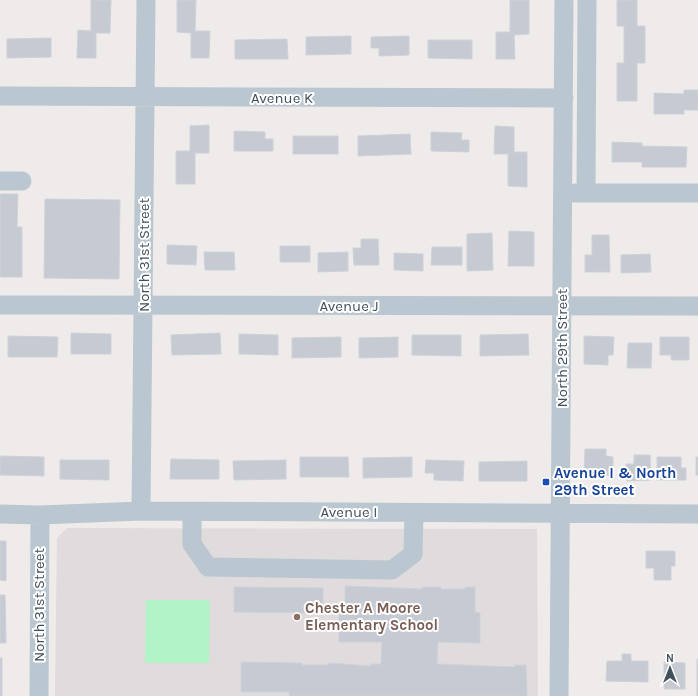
<svg xmlns="http://www.w3.org/2000/svg" width="698" height="696" viewBox="0 0 698 696" font-family="Karla,sans-serif">
<style>
.education{fill:#e0dbdd}
.green{fill:#b2f4c8}
.building{fill:#c6cad2;stroke:#ced1d8}
.lines{fill:none;stroke-linecap:round;stroke-linejoin:round}
.minor{stroke:#bac7d0;stroke-width:19}
.transit-dot{fill:#1a4fb4;stroke:#fff;stroke-width:1.5}
.education-dot{fill:#8d6e63;stroke:#fff;stroke-width:1.5}
.labels{text-anchor:middle;stroke-width:4;stroke-linejoin:round;paint-order:stroke}
.street-label{font-size:15px;fill:#42505b;stroke:#fff}
.transit-label{font-size:15px;font-weight:bold;fill:#164399;stroke:#fff;text-anchor:start}
.education-label{font-size:15px;font-weight:bold;fill:#785e54;stroke:#fff;text-anchor:start}
</style>
<rect width="100%" height="100%" fill="#efebeb"/>
<path class="education" d="M67,528L537,529L538,696H55L57,538Z"/>
<path class="green" d="M146,600H210L209,663H145Z"/>
<path class="building" d="M91,0H111L110,33H96V58H77L78,30L91,31Z
M177,0H196L195,31H210L209,58H191V33L177,32Z
M510,0H529V34L514,35L515,59H496V32H510Z
M617,0H637V26H645V63H637V101H617V63H624V26H617Z
M351,36V54L306,55V37Z
M409,36V55L379,56V48H371V37Z
M51,38V57L7,58V39Z
M287,39L288,59H235V40Z
M428,40H472V59L428,58Z
M684,90H698V110H684V114H654V93L684,94Z
M209,125V153H195V184H176V151H190V126Z
M495,126L514,127V152H527V187L508,186V154H494Z
M234,131L265,132V139H273V151H234Z
M431,132L462,133L461,140H469V152L431,151Z
M410,134L411,154L358,156V136Z
M293,136H338V154H293Z
M612,142L642,143V146L687,147L686,167H642V162H612Z
M0,194H18L17,227H22V277H0Z
M45,199L120,200L119,279L44,278Z
M509,231L534,232V266H508Z
M492,233L493,270L467,271V234Z
M592,235H609L610,272H585V255H592Z
M361,239H378L379,265H354L353,248H361Z
M167,245L197,246L196,265L167,264Z
M280,246H310V262H280Z
M432,247H462V265H431Z
M204,252H234L235,270H205Z
M348,252V271L318,272V253Z
M394,253L423,254V271L394,270Z
M650,254L651,272L621,273V255Z
M71,333L111,334V354H71Z
M220,333L221,354L172,355L171,335Z
M239,334L278,335V355L239,354Z
M528,334L529,355L480,356V335Z
M412,335H461V356L412,355Z
M8,336L58,337L57,357H8Z
M584,336L614,337L613,355H608V365L584,364Z
M341,337V357L292,358V338Z
M398,337V357L359,358V338Z
M660,337H689V360H671V355H660Z
M628,343H652L651,368H627Z
M585,449H606V456L613,457V476L584,475Z
M634,455H650L651,480L627,481L626,464H634Z
M0,456L44,457V476L0,475Z
M300,457H348L349,477H300Z
M412,457V477L363,478V458Z
M657,457H681V468H686V480H657Z
M696,457H698V475H696Z
M171,459L219,460V479H170Z
M60,460H109V480L60,479Z
M286,460V479L234,480L233,461Z
M426,460L464,461L463,481L434,480V473H425Z
M527,461V481H479V462Z
M0,541H6V581L0,580Z
M646,551H675V566H671V580H654V568H646Z
M345,586L422,589V587H441V589H465V587H475V612L480,613V643L438,642L437,664L515,667V665H526L527,696H289V692H241V662L302,663V665H328V663L371,666V664H381L382,642H339V611H345Z
M234,587L323,588V613L234,612Z
M0,595H5L6,643H0Z
M622,654H631V661H648V682L606,681L607,661H622Z
M0,658H2V696H0Z
M697,659H698V696H697Z
M664,662L685,663V689H664Z"/>
<g class="lines">
<path class="minor" d="M0,96L564,98
M0,181H22
M575,193H698
M586,193L587,0
M0,305L698,306
M141,511L146,0
M192,512V544L208,567L392,570L413,554L414,513
M0,514L40,515L141,511L698,514
M39,696L40,515
M559,696L564,0"/>
</g>
<rect class="transit-dot" x="542" y="478" width="8" height="8" rx="2"/>
<circle class="education-dot" cx="297" cy="617" r="4"/>
<g class="labels">
<g class="street-label">
<text x="282" y="103">Avenue K</text>
<text transform="translate(144 255) rotate(-90)" y="5">North 31st Street</text>
<text x="349" y="311">Avenue J</text>
<text transform="translate(562 348) rotate(-90)" y="5">North 29th Street</text>
<text x="349" y="517">Avenue I</text>
<text transform="translate(39 605) rotate(-90)" y="5">North 31st Street</text>
</g>
<g class="transit-label">
<text x="554" y="478">Avenue I &amp; North<tspan x="554" dy="17">29th Street</tspan></text>
</g>
<g class="education-label">
<text x="305" y="613">Chester A Moore<tspan x="305" dy="17">Elementary School</tspan></text>
</g>
</g>
<g transform="translate(670 668)" stroke="#ffffff" stroke-width="3" paint-order="stroke">
<path d="M0-3L7 15L0 10L-7 15Z" fill="#42505b"/>
<text y="-6" font-size="11" font-weight="bold" text-anchor="middle" fill="#42505b">N</text>
</g>
</svg>
